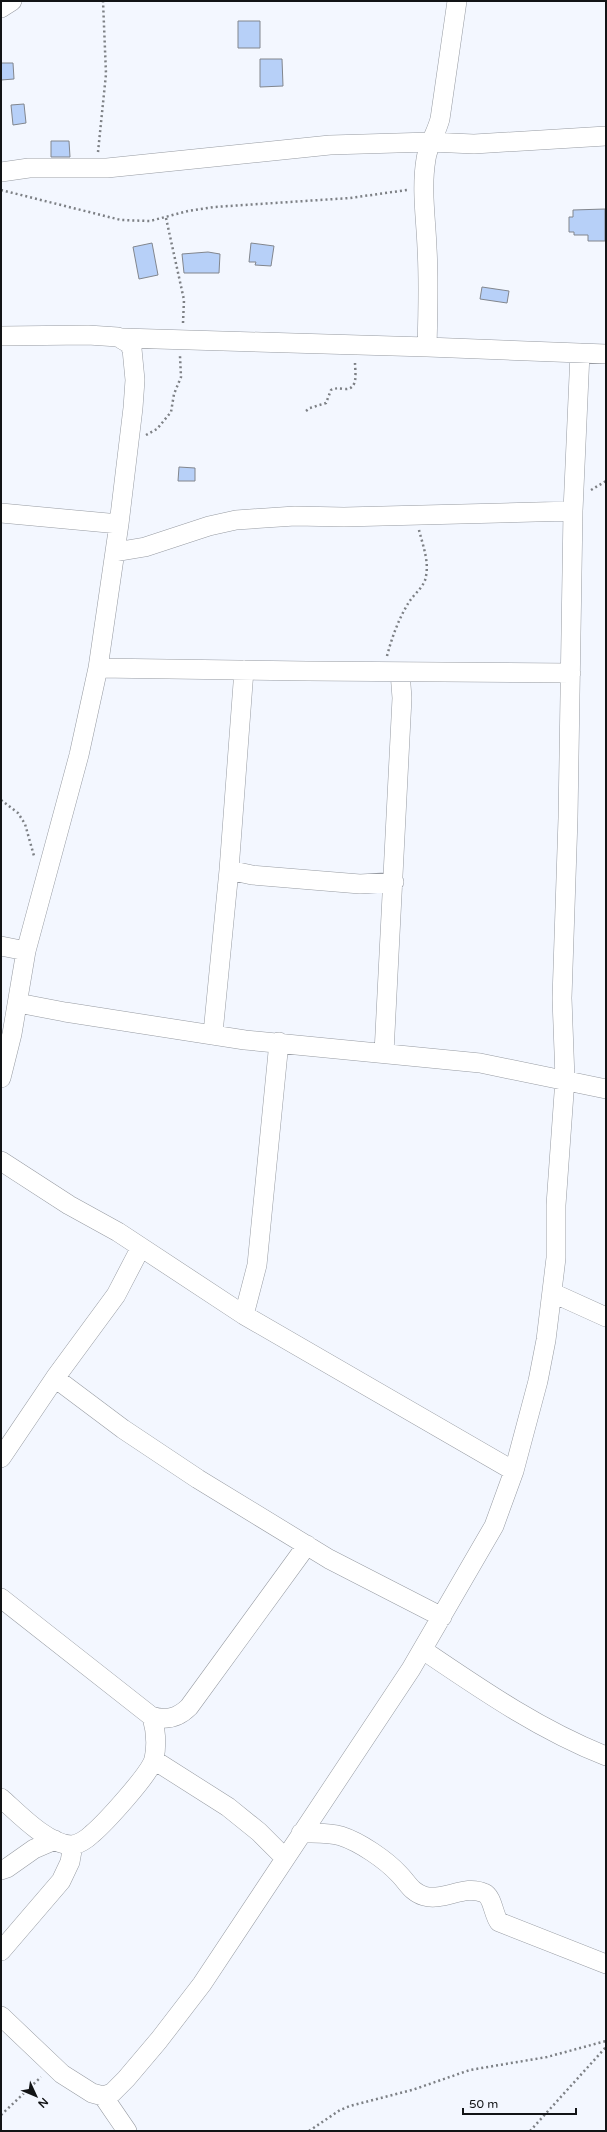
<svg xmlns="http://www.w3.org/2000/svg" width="607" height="2132" viewBox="0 0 607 2132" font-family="'Varela Round',sans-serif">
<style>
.building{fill:#b7d0f8;stroke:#82868d}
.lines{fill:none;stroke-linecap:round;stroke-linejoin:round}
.minor-casing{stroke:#979ba2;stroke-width:20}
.path{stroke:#7d8085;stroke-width:2.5;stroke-dasharray:2 3;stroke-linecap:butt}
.minor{stroke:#fff;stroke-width:19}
</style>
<rect width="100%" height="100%" fill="#f3f7ff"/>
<path class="building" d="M238,21H260V48H238Z
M260,59H282L283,86L260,87Z
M1,63H13L14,79L1,80Z
M24,104L26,123L13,125L11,105Z
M51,141H69L70,157H51Z
M605,209V241H588V235H574V232H569V217H573V210Z
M152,243L158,275L139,279L133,247Z
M251,243L274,246L271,266L255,265L256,262H249Z
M208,252L220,254L219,273H184L182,254Z
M482,287L509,291L507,303L480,299Z
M179,467L195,468V481H178Z"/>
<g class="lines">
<defs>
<path id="minor" d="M1,8L12,1
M1,172L29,168H107L330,145L430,142L474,144L606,136
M1,336L88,335L118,337L128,343L132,349L135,380L133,408L119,524L98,668L79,755L26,951L12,1034L1,1078
M123,338L427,347L606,354
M427,347C428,314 429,281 427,248C426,219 421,189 426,159C428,145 436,134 440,119L457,1
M1,513L119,524
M115,552L145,547L209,526L236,520L295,516L344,517L573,511
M98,668L307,671L571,673
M229,870L252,875L360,884L394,882
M1,946L26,951
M18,1003L65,1012L245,1040L480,1063L606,1089
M213,1033L229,870L244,670
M384,1053L402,698L400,672
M1,1161L69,1205L118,1232L244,1315L514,1471
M553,1293L606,1317
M244,1315L257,1265L279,1042
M55,1378L123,1429L198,1479L329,1559L442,1617
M1,1458L55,1378L116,1295L141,1247
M1,1598L151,1716C166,1721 178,1718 189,1707L307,1545
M423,1650C482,1690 540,1730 606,1756
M154,1760L228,1807L259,1832L285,1858
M1,1798C18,1813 47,1844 71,1845C78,1845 87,1839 92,1834C105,1823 150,1774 154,1759C157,1745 156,1731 152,1717
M301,1833C314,1833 329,1832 341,1836C360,1842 386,1860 399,1874C408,1883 411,1892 424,1896C443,1902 465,1884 484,1893C493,1897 493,1914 499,1922L606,1964
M1,1870L7,1868L34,1849L55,1840
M1,1951L61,1881L70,1862L73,1845
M1,2016L62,2074L92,2093L103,2096L112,2093L126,2079L159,2040L202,1984L411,1669L494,1526L514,1471L538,1381L546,1340L556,1258V1205L565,1079L562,998L568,818L573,511L580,353
M103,2096L127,2131"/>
</defs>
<use href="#minor" class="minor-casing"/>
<path class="path" d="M98,152L106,74L103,1
M1,190L121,220L150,221L188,211L214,207L350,198L407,190
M166,218L184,300L183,323
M306,411L310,408L326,403L331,390C335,388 339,388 344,389C359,390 355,373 355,362
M146,435L157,429L171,412L174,394L181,377L180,356
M591,490L606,481
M387,656C392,637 399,618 409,602C415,593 425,586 426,576C429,561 423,546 419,530
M1,800L18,813L25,824L34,856
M1,2115L41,2077
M309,2131L340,2110L350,2106L412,2090L470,2070L547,2057L606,2041
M530,2131L606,2047"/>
<use href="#minor" class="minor"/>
</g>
<rect width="607" height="2132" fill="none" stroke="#121416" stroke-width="4"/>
<g transform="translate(36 2096) rotate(134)" stroke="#f3f7ff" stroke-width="3" paint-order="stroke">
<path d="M0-3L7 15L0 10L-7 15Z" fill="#121416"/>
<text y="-6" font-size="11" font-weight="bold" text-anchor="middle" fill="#121416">N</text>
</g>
<path d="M463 2108v6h113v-6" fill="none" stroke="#121416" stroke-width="2"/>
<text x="469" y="2108" font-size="12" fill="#121416" stroke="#f3f7ff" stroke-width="3" paint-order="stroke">50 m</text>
</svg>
